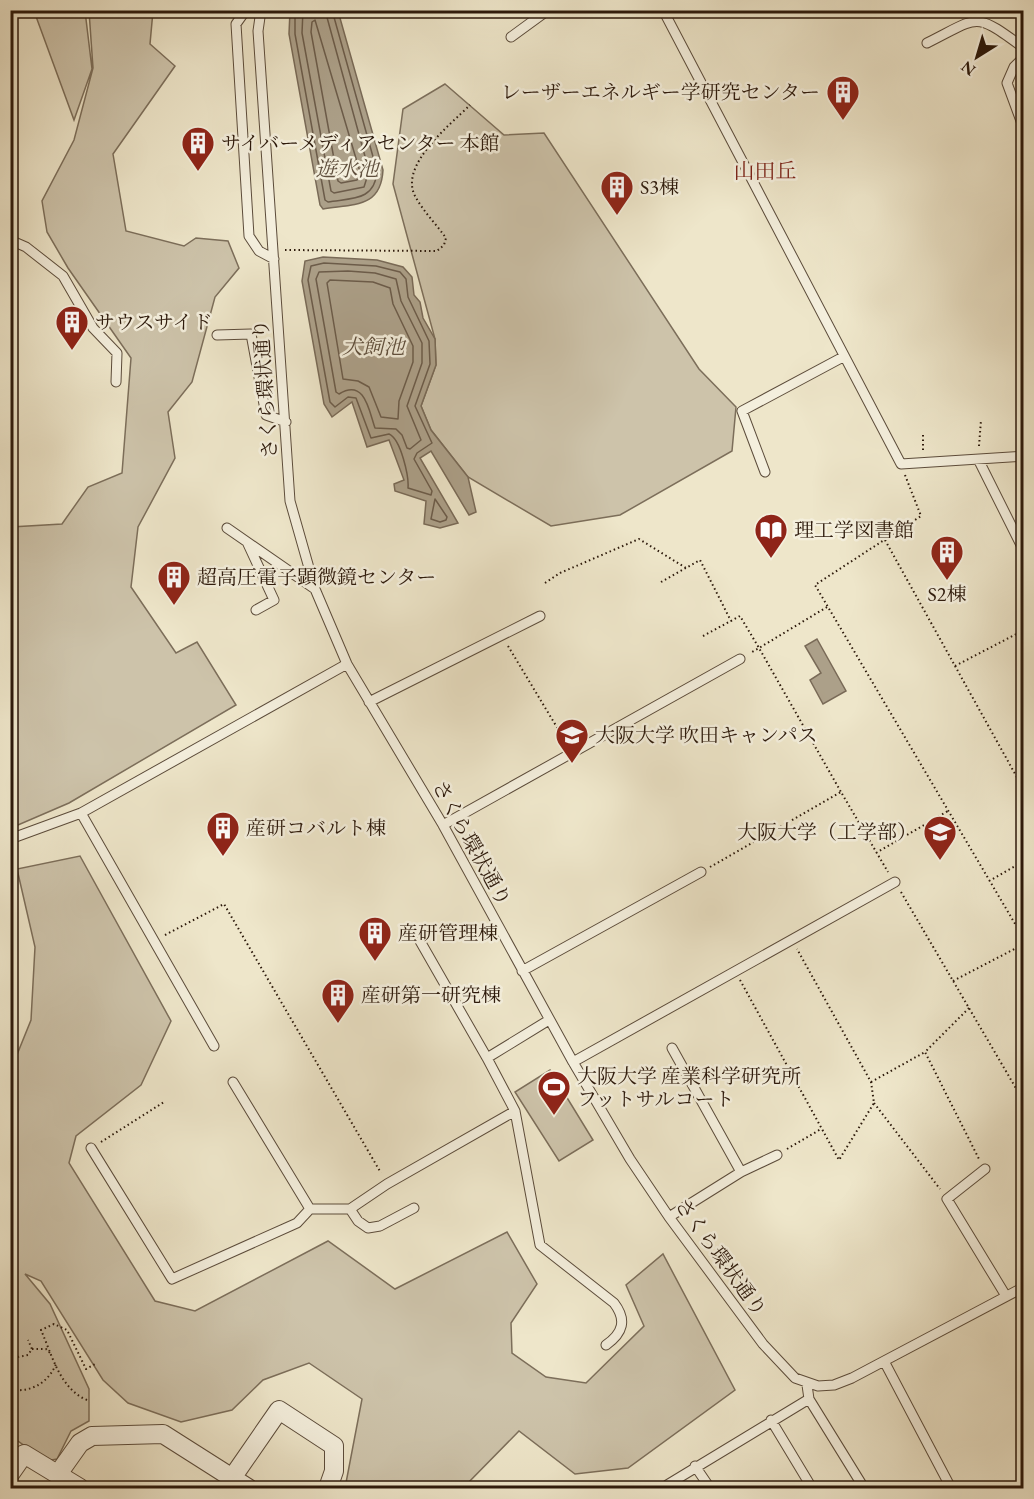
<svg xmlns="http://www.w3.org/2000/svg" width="1034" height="1499" viewBox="0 0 1034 1499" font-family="'EB Garamond','Noto Serif JP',serif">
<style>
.green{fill:#cdc3aa;stroke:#7c6e5a;stroke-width:1.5}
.water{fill:#aca089;stroke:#796a57;stroke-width:1.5}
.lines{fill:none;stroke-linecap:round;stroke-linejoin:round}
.shore{stroke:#6c5c4a;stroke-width:1.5}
.service-casing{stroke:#5c4c3b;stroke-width:11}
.minor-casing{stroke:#5c4c3b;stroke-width:20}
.path{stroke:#2c190b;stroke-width:2;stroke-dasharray:1.5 3;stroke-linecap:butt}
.service{stroke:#f4efdd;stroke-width:9}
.minor{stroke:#f4efdd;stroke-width:18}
.labels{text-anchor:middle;stroke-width:5;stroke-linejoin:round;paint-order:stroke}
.poi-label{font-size:20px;fill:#2c190b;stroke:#f4efdd;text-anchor:start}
.street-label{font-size:20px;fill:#2c190b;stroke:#f4efdd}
.water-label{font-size:21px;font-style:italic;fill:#5f4f3d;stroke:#f4efdd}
.neighbourhood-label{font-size:21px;fill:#7a1f14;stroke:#f4efdd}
</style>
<rect width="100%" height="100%" fill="#eee6ca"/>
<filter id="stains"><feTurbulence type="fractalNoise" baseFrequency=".00333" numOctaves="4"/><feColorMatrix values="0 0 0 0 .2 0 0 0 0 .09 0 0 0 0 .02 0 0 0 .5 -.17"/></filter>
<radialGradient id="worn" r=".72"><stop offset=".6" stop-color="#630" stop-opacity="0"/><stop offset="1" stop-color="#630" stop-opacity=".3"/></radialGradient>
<path class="green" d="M34,11H85L92,69L74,120Z
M89,11H153L150,44L175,66L113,154L126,231L184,246L196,238L228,241L239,268L215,297L192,382L168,412L175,458L138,527L131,587L176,653L197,642L236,705L69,803L18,825H11V527L62,524L88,487L122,473L131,358L68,268L47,232L42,201L74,140L93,68Z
M445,84L504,135L544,133L699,369L736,407L732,451L620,515L551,526L468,477L431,430L421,406L436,365L435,339L393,184L403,109Z
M80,856L171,1021L141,1085L76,1136L69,1163L155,1301L195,1311L328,1241L395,1289L507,1232L537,1284L511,1323L512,1353L546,1377L586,1383L644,1326L626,1285L663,1254L735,1390L628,1468L575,1474L519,1431L465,1486L467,1488H345L362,1399L309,1363L263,1380L232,1410L181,1422L128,1403L103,1380L41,1281L25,1274L50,1304L89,1389V1421L71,1431L57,1459L46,1461L11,1436L10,1072L31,1020L35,947L17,869Z
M550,1070L593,1140L559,1161L515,1092Z"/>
<path class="water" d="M290,11H338L383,170C381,208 354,204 323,209L320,205L289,34Z
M323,257L377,260L403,267L412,277L414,295L420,302L423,318L435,339L436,365L421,406L431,430L468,477L476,512L469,515L431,451L420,458L458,523L440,528L424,524L426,501L395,491L394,484L404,480L389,440L367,447L352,402L332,417L324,404L302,281L305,261Z
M817,639L846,691L823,704L810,680L821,673L805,646Z"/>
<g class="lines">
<path class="shore" d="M295,10V34L325,200L328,202C352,198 375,201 377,171L332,10
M303,10L302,33L331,191L334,193L364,187L369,171L325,10
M315,20L360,172L357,180L341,183L338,181L311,32L312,22Z
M324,263L376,266L400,272L406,279L408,297L429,341L430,364L415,406L432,443L417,453L414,459L432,491L431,495L408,488C409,477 401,439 389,434L371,438L356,398L348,397L335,407L330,402L308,280L311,266Z
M348,271L375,273L396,279L401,301L422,343V363L407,406L421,440L410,449L407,448L402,435L396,429L375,428C369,411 365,378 339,394L336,392L316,279L319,272Z
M330,280L373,282L390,288L393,304L413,346V362L399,401L398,419L381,417L369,387L358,381L343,379L327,283Z
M435,499L447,517L446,520L440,522L431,519Z"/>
<defs>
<path id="service" d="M246,10L236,24L249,236L259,251L274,259
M261,10L258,31L290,501L315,589L347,664L443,825L573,1062L630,1159L669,1217L763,1344L795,1378L818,1386L834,1385L852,1378L1024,1287
M663,10L901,464L1024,456
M511,37L548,10
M927,43C981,16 973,11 1024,48
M1024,57L1014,67L1007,83L1024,129
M10,240L26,247L63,276L93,328L117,353L116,382
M217,335L251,334L266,415L286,422
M979,461L1024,551
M765,472L742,411L843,357
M227,528L315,589
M248,544L274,600L256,610
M369,702L540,616
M81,813L214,1046
M443,825L740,659
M10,839L81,813L347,664
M420,941L487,1058
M522,971L701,872
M672,1048L741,1172
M573,1062L895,882
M233,1082L310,1209
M515,1111L540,1245L614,1303C627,1320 623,1333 606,1345
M91,1148L172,1279L297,1223L310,1209H350L387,1184L515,1111L487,1058L549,1020
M985,1169L947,1199L1006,1296
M350,1209L358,1221L368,1228L380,1226L414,1208
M669,1217L741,1172L777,1155
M884,1361L951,1488
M809,1399L864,1488
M771,1420L812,1488
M695,1466L710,1488
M667,1485L809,1399L807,1385"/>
<path id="minor" d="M10,1474L24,1454L80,1488
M58,1474L80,1443L92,1436L163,1434L248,1488
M232,1478L279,1410L334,1446V1471L328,1488"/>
</defs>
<use href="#service" class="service-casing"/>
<use href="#minor" class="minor-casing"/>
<path class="path" d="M285,250L437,251L444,245L446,238C436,224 423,211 415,196C399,165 450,125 470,105
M923,435V451
M979,446L981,420
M905,475L921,516L815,585L1024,939
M885,540L1024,790
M661,582L700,560L731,621
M545,583L560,573L639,539L686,568
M827,607L759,648L841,792
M703,636L740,616L759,648L750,653
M508,646L567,744
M955,666L1024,630
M876,853L948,811
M710,867L841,792L888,872
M989,881L1024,861
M901,892L1024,1102
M165,935L224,904L381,1173
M740,980L839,1160L874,1103L871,1082L797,949
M953,981L1024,944
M969,1008L925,1052L979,1159
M871,1082L925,1052
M874,1103L940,1189
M101,1142L164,1102
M787,1149L821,1129
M32,1349H46L51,1354
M10,1361L13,1358L28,1355L32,1349L28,1340
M11,1390C32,1392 48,1383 56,1364
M87,1400C60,1389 52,1355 41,1330L54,1324L67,1330L86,1369L97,1363"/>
<use href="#service" class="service"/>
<use href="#minor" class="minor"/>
</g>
<defs>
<symbol id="building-pin" viewBox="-11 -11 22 30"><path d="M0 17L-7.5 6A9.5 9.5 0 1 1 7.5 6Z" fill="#8f2418" stroke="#f4efdd"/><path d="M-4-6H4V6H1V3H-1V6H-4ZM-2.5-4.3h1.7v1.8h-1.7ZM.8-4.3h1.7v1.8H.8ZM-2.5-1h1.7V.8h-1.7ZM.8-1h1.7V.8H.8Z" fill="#fff"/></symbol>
<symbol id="library-pin" viewBox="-11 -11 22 30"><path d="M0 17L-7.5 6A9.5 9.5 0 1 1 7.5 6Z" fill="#8f2418" stroke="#f4efdd"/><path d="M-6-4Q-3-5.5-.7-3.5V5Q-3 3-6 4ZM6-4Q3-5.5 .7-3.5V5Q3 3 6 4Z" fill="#fff"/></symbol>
<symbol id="university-pin" viewBox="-11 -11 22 30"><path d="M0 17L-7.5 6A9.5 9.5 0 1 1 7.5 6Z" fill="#8f2418" stroke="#f4efdd"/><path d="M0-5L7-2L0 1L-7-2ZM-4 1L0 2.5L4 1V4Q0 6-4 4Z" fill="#fff"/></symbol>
<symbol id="stadium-pin" viewBox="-11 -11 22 30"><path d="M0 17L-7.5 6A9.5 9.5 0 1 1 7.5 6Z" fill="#8f2418" stroke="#f4efdd"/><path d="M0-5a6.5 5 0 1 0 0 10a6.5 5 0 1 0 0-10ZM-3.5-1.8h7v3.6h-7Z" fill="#fff"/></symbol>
</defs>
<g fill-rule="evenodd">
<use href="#building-pin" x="824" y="73" width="38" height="52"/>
<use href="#building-pin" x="179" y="124" width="38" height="52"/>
<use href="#building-pin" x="598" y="168" width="38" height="52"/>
<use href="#building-pin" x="53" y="303" width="38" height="52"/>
<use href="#library-pin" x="752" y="511" width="38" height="52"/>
<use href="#building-pin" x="928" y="533" width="38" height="52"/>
<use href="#building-pin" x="155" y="558" width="38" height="52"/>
<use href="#university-pin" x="553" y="716" width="38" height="52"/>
<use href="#building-pin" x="204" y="809" width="38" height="52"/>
<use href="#university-pin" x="921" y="813" width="38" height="52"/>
<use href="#building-pin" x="356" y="914" width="38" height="52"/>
<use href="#building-pin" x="319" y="976" width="38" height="52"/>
<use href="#stadium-pin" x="535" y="1068" width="38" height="52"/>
</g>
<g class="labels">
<g class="poi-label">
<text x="820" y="99" text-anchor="end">レーザーエネルギー学研究センター</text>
<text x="221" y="150">サイバーメディアセンター 本館</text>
<text x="640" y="194">S3棟</text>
<text x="95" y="329">サウスサイド</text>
<text x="794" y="537">理工学図書館</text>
<text x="197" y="584">超高圧電子顕微鏡センター</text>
<text x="947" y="601" text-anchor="middle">S2棟</text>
<text x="595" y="742">大阪大学 吹田キャンパス</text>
<text x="246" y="835">産研コバルト棟</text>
<text x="917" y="839" text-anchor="end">大阪大学（工学部）</text>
<text x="398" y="940">産研管理棟</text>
<text x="361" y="1002">産研第一研究棟</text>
<text x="577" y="1083">大阪大学 産業科学研究所<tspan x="577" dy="23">フットサルコート</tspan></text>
</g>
<g class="street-label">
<text transform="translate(265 389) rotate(-94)" y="7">さくら環状通り</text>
<text transform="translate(472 843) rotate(61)" y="7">さくら環状通り</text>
<text transform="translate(721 1257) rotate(54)" y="7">さくら環状通り</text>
</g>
<g class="water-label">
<text x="347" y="176">遊水池</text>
<text x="373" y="354">犬飼池</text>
</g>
<g class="neighbourhood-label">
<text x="765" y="178">山田丘</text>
</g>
</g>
<rect width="1034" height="1499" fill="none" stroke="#eee6ca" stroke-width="36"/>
<rect x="12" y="12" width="1010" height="1475" fill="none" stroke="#2c190b" stroke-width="3"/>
<rect x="18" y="18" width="998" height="1463" fill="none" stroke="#2c190b" stroke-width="1.5"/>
<g transform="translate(977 57) rotate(217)" stroke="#f4efdd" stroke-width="4.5" paint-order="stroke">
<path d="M0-4.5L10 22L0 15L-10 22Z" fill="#2c190b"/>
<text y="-9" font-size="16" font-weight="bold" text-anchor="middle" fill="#2c190b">N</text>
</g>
<rect width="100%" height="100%" filter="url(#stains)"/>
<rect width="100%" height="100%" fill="url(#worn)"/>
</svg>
